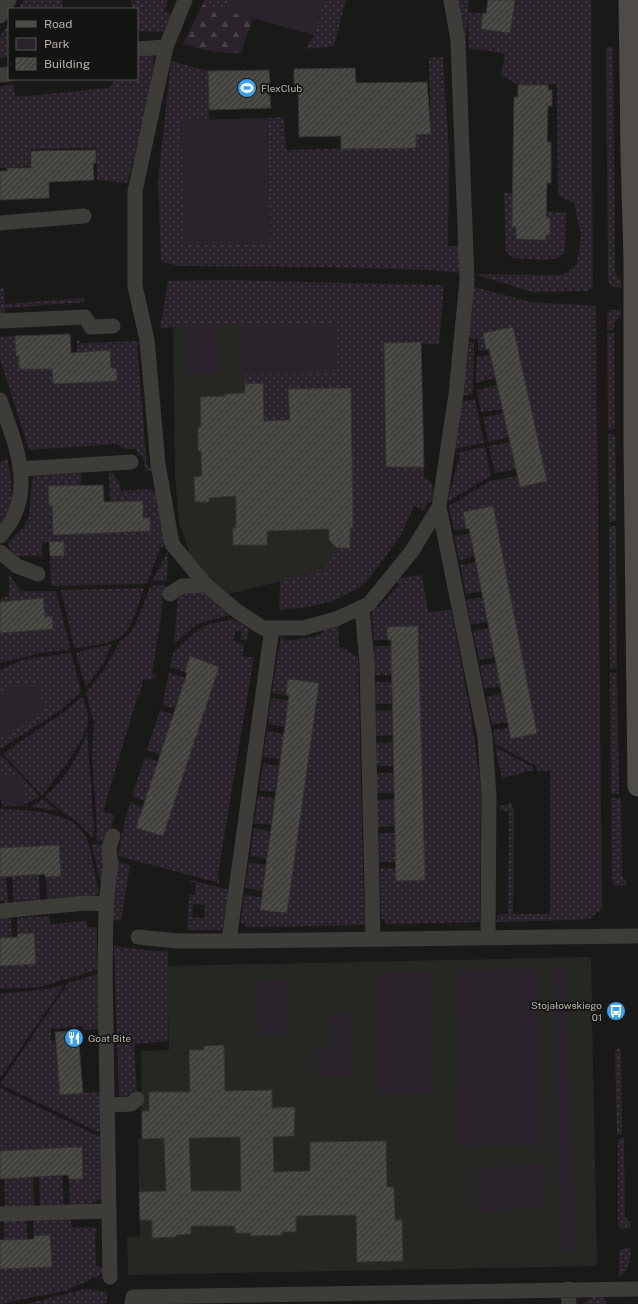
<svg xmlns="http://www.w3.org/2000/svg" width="638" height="1304" viewBox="0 0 638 1304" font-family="'Public Sans',sans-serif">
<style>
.built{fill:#262623}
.grass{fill:url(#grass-dots);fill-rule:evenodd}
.forest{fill:url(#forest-firs)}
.green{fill:#2b232c}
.building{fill:url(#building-hatch);stroke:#353431;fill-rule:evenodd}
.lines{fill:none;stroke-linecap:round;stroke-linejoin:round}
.street{stroke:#3e3c39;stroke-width:15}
.secondary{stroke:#4e4a47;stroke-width:21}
.labels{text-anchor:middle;stroke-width:3.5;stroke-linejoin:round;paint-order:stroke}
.poi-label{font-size:10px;fill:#b9b1aa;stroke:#141412;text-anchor:start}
</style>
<defs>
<pattern id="grass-dots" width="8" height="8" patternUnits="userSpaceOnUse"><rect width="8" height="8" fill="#2b232c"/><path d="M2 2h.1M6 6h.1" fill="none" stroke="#484148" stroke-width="1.8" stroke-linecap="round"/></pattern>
<pattern id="forest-firs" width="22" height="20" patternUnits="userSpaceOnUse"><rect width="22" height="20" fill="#2b232c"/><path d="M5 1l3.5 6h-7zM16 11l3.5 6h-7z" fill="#484148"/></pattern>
<pattern id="building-hatch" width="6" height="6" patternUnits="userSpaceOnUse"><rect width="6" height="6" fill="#43423e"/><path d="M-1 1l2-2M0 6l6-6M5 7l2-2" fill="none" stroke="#5c5b57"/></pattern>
</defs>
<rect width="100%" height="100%" fill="#191917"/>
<path class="built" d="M361,314L363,561L228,594L210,578L190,554L179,523L175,476L173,318Z
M591,957L597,1266L128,1275L127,1237L140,1236L138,1139L142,1138L141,1051L169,1050L167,966Z"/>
<path class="grass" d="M24,0H62V9H18Z
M131,0H168L164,10L174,15L166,32L137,31V9H132Z
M204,0H228L225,11L203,4Z
M323,0H346L334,46L305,49L314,35Z
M458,0H469L465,45Z
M515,0H591L593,287L587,291L533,292L473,274L562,275L577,265L581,235L574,203L558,195L557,84L518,85L501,75L505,54L485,50L469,49L468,13H483L481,29L510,33Z
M9,23V57L0,58V37Z
M606,47H613L615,273L621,281V288L611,286L608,281Z
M153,55L155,79L127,183L97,180V148L30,149V166L0,168V87L13,84L15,97L109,88L116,79H137V57Z
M443,57L449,154L448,246H459L460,273L432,270L321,267L178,266L161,261L158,181L171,61L208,71L209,119L181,120L185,245L270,243L267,118L284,117L286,150L416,147V135L431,134L429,58Z
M504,193H514L516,239L546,240V234H550V219H546V211L566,213L565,252L558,258L544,260L513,258L506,252Z
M226,280L444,285L439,344L384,343L386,467H424V477L432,483L433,499L426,505L425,511L414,506L401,535L371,576L360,587L333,601L308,607L279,610L280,581L323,571L337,548H350V529L353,528L351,388L314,421L313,388L289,389L290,420L264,421L263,384H245L242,374L336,373V323L184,324L160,329L168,281Z
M472,286L530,302L596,306L602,908L591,918L575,920L496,922L497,915L508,914L509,811L499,810L501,806L511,802L514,811L513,914H550V771H538L536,766L495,744L493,730L509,728L511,738L537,733L493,507L466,529L454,530L449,506L490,481L517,476L520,487L547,481L513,327L483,333L486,350H478V339L467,338Z
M0,288H4L5,304L84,298L85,302L5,308L6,318L0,316Z
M610,310H621V315L614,323V330H607V314Z
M607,333H614L615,429L608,430Z
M15,336V356H19V369H52L53,384L117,381L116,368L107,369L111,365L110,350L77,352V339L81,343L140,341L141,343L137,346L147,467L153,466V470L146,471L142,455H138L136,449H125L116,444L29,450L0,359V337Z
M466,342H474L473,394L462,396Z
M491,354L496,378L476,383L477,357Z
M497,385L503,409L481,412L477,390Z
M475,399L484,443L455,449L462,402Z
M504,413L509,437L488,442L483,417Z
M608,434H615L616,521L609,522Z
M510,442L516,469L495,473L489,446Z
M485,447L491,476L447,502L460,456L454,453Z
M7,458C12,481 17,505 0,523V462Z
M109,471L113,473L119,482L121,491L150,489L162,496L167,543L160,548L147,584L51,586L50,556H64V541L42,542V556H16L11,553L8,543L25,525L29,517L32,479L34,476L81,473V485L48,486L49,505H52V518L85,517L86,534L150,531V518H140V516L143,515V501L110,502Z
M609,526H616L617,669H610Z
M470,533L475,556L461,560L459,559L454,536Z
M168,551L167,581H152Z
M476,562L482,591L466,594L460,565Z
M9,575L21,591H56L70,647L68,650L40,653L0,663V633L53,629L52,616L42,617L45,613L43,598L1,602V598L9,596Z
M422,575L428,612L451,610L471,715L481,790L480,922L388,924L381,918L380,868H396L425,879L418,626L387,627L388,640H374L371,605L378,607L398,586L397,579Z
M156,585L167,586V589L163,590L161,618L152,674L156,675L155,678L143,680L140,695H138L103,811L114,815L109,842L96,841L97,829L92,755L94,722L86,693L107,665L120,641L129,635L137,621L150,587Z
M144,588C138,604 133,631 117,639C108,644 88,646 78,648L74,646L61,590Z
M204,590L230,615L197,624L174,644L178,597L181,592Z
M483,597L488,621L471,625L466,600Z
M234,619L249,629L246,641L240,639L242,632L236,630L233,641L244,645L243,657H254L218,874L219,883L118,856L124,824L130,802L143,807L136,828L163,836L219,667L190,656L185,672L170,667L173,653L198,630L209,624Z
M338,624L339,646L358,657L364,911H368V919L365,925L247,927L241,922L244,895L261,897L260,910L287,913L319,683L289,679L286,695L272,693L281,635L285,641L313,637L322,634L325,627Z
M489,628L495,657L479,660L473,631Z
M112,644L103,664L87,686L85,685L76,654L78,652Z
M374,646H392V675H374Z
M70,653L72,655L81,692L61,710L0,749V670L22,660Z
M496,663L501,686L484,689L480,666Z
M169,673L186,678L175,709L162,705Z
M610,673H617L619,794H611Z
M374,682H392L393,704H375Z
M502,693L507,722L492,725L486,697Z
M81,697L84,699C85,706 89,715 88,723C83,744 56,779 42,795L4,755L5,752L64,712Z
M271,698L289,700L285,727L268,724Z
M160,710L174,715L160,755L147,750Z
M393,710V735L376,736L375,711Z
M87,731L94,828L93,838L76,820L62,812L45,797C64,780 80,755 87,731Z
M267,731L284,734L280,759L263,757Z
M394,742V766H377L376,743Z
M495,747L533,767L534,770L502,778Z
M0,756H2L39,795V797L21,806H3L0,797Z
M145,757L158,761L145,801L132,796Z
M263,763L279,766L276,792L259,790Z
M377,773H394L395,793H377Z
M258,796L275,798L271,825L254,823Z
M611,798H621L622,877L626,881V885L615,886L612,883Z
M43,799L58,811L32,807L33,805Z
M395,799V826L378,827L377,800Z
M0,809C28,811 71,809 86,837C91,846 96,882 99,894L96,895L50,898L47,902L46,877L61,876L59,845L0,848Z
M254,828L270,831L267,859L250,856Z
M379,833H395L396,862H379Z
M95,844L108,846L102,888L92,846Z
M117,861L130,866L121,921L112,920Z
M249,862L266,865L262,891L245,888Z
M39,875L40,902L38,900L17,901L14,904L12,876Z
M6,876L8,904L4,901H0V877Z
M191,880L230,890L222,930H187L189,894L195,895V882H190ZM193,904L205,905L204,918L192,917Z
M17,914L20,918L49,916L50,924L86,921L87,927H97V966L99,969L40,987L0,989V966L35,964L17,934Z
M0,915H11L12,938H0Z
M114,946L154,951H168V1041L134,1044L137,1095L119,1096Z
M97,974L99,1027L100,1029L83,1030V1026L51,1029V1041H54L55,1048H60L57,1059L60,1095L98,1092L101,1094L102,1131L98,1132L0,1084L68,983Z
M63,985V987L0,1078V994L47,989Z
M621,1047L622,1134H617L615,1051L618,1048Z
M0,1088L98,1136L102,1135L104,1194C97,1206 82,1204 70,1205L69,1179H83L81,1147L0,1151Z
M624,1138L625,1217L630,1222L631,1228L621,1229L618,1225V1139Z
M62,1176L64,1205L40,1206L39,1177Z
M33,1177L34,1206L5,1207L4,1178Z
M70,1216L72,1227H93L97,1229V1233H95L96,1266L107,1268L96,1278L93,1277L87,1282L71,1287L69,1290L0,1304V1269L52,1266L50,1235L34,1236L33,1217Z
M4,1217H26L27,1239L4,1240Z
M631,1248C631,1259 629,1271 619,1277V1252L622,1249Z
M85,1289L107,1292V1304H26Z
M593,1297L605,1298L606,1304H582Z"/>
<path class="forest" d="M203,4L253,18L241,53C220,54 203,50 183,44Z"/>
<path class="green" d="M228,0H323L314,35L225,11Z
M267,118L270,243L185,245L181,120Z
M336,323V373L242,374V324Z
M184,324H217L218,373L185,374Z
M39,683L44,710L6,737L0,728V692L14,684Z
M15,774L22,781L24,802L5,805L0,795V777Z
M555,965H567L573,1251H560Z
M538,969L540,1145L459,1146L455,970Z
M378,973H430L431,1093L379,1094Z
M286,980V1035H259L258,981Z
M351,1013L353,1076L318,1077L317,1048L332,1050L331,1015Z
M543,1164L544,1208L479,1211L477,1169Z"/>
<path class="building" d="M488,0H515L510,33L481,29L483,13L486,14Z
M355,68L356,83L427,82L431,134L416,135V148L341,149V136L299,137L298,85L294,84V69Z
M269,70L270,83L262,89L270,96L271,108L209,110L208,71Z
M518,85H548V90H552V106H548L547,142H551V183H547L546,218H550V235H546V240L516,239V227H512L514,97H518Z
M96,150V163H93L94,180L49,182V198L0,200V171H7V168H31V151Z
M513,327L547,481L520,487L489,349L486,350L483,333Z
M70,334L71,353L110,350L111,368H116L117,381L53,384L52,369H19V356H16L15,336Z
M421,342L424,467H386L384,343Z
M263,383L264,421L290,420L288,389L351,388L353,528L350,529V548H337L329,540V529L267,531V545H233V528H236V496L209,498V502H195L194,477L202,476L201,451H198V427H201L200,397L225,396L224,394L245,393V384Z
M103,485L104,502L143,501V518H150V531L53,535L52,505H49L48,486Z
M493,506L537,733L511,739L469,528L466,529L463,512Z
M64,541V556H50L49,542Z
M43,598L45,617L52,616L53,629L0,633V602Z
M418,626L425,880L396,881L391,640H388L387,627Z
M190,656L219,667L163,836L136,828L187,673L185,672Z
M288,679L319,683L287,913L260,910L289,695H286Z
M59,845L61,876L45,877V874L0,877V848Z
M34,933L36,964L0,966V938L18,937L17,934Z
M78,1031L83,1093L60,1095L55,1032Z
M224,1045L225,1091L272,1090V1108L295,1107L294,1136L273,1137L274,1172L310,1171V1142L386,1141L387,1187H394L395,1220H402L403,1261L357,1262L356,1215L296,1216V1232H282V1235L250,1236L251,1233H235V1226H191V1234L176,1235V1237L152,1238V1220H140L139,1192L166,1191L164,1138L142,1139V1111H149V1092H190L189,1050H204V1046ZM240,1137L241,1191H191L189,1138Z
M82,1147L83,1179H69L68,1175L0,1179V1151Z
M50,1235L52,1267L0,1269V1240L34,1239V1236Z"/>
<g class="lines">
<path class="street" d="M185,0L166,47L135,191V286L147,340L158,464L172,544L206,585L237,611L263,628H303L336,619L369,604L412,551L439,507L456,394L467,280L458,41L451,0
M0,16L9,0
M137,49L166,47
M0,75L9,74
M0,223L84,216
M0,321L85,317L91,327L113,326
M0,400C12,435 31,476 15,513C12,522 6,529 0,536
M20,469L131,462
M439,507L485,737L489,797L488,936
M0,552L17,566L38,574
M170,594L182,586L206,585
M362,607L367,663L373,938
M0,911L86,903L106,904
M138,937L177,941H229L638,936
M229,941L272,628
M107,1105L131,1104L137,1099
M0,1214L109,1211
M110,1277L105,971L106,904L111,861C107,853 110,844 113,836
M568,1289L569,1304
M132,1304L133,1297L638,1289"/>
<path class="secondary" d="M629,0L631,154L634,258V445L638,786"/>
</g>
<defs>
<symbol id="stadium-disc" viewBox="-11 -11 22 22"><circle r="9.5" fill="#3da2eb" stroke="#141412"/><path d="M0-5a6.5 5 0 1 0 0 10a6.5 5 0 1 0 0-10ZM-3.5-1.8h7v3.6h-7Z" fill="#fff"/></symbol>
<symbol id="bus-disc" viewBox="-11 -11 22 22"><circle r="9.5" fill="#3da2eb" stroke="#141412"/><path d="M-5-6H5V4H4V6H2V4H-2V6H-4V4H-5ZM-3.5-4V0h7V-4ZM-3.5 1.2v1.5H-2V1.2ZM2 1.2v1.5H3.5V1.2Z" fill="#fff"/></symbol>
<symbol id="restaurant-disc" viewBox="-11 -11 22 22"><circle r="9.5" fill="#3da2eb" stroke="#141412"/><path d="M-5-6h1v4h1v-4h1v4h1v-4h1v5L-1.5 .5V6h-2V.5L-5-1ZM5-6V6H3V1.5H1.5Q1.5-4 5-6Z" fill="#fff"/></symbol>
</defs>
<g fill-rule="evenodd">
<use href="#stadium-disc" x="236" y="77" width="22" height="22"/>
<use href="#bus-disc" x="605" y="1000" width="22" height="22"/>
<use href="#restaurant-disc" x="63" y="1027" width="22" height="22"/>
</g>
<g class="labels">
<g class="poi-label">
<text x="261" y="92">FlexClub</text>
<text x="602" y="1009" text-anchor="end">Stojałowskiego<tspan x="602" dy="12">01</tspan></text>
<text x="88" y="1042">Goat Bite</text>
</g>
</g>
<rect x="8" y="8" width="130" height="72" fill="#141412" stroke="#56534f"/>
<rect x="16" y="21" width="20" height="6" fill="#4e4a47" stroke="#56534f"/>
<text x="44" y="28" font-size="12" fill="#b9b1aa">Road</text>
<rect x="16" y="38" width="20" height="12" fill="#2b232c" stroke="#56534f"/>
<text x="44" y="48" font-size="12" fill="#b9b1aa">Park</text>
<rect x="16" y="58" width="20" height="12" fill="url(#building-hatch)" stroke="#56534f"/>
<text x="44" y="68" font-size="12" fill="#b9b1aa">Building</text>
</svg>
